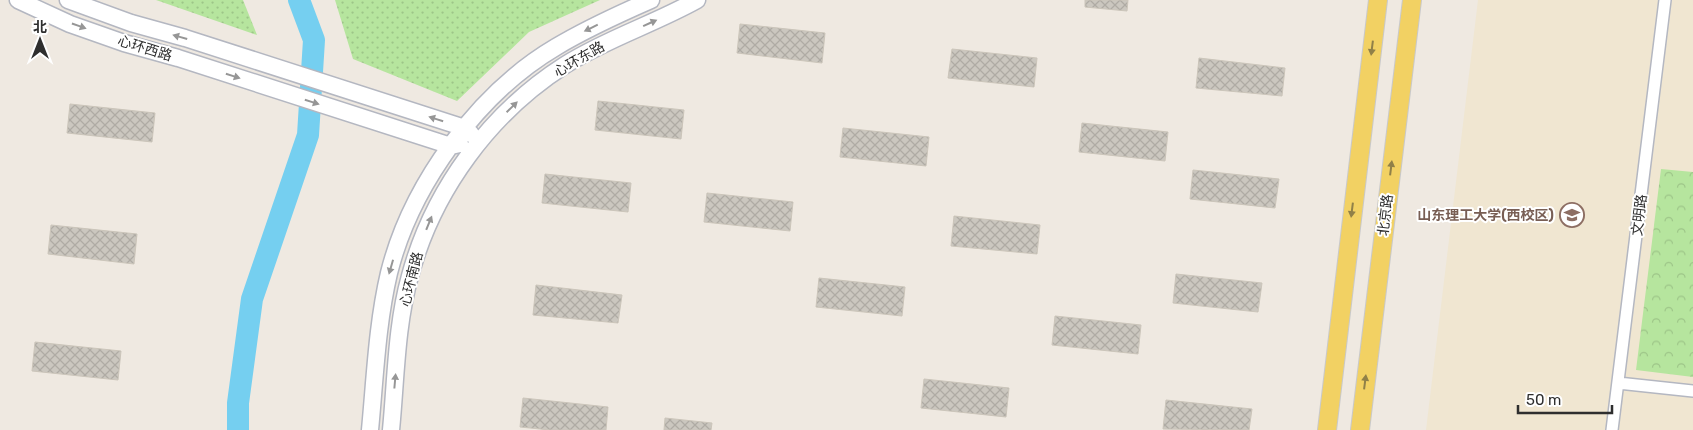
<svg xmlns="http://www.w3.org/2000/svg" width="1693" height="430" viewBox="0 0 1693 430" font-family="Rubik,'Noto Sans SC',sans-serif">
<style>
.education{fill:#f0e6d1}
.grass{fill:url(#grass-dots)}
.forest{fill:url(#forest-crowns)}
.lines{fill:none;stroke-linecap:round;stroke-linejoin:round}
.river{stroke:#75cff0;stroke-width:22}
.building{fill:url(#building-cross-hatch);stroke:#cbc5ba}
.street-casing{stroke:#b4b7c1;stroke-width:14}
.secondary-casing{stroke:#b4b7c1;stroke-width:19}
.primary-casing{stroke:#c9c9c9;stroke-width:20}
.street{stroke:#fff;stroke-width:11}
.secondary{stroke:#fff;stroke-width:16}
.primary{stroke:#f2d163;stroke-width:18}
.oneway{fill:#969696}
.oneway2{fill:#908048}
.labels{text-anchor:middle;stroke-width:4;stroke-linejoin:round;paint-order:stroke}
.street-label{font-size:14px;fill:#2e2e2e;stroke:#fff}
.education-label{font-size:14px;font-weight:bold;fill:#785e54;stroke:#fff;text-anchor:end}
</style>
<defs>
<pattern id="grass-dots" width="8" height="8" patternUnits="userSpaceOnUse" patternTransform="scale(1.25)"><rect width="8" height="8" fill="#b6e59e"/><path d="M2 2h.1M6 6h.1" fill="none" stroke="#9dc588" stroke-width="1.8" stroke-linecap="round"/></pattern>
<pattern id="forest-crowns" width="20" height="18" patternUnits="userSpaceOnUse" patternTransform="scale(1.25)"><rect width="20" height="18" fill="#b6e59e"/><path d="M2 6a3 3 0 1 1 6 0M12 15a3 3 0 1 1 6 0" fill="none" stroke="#9dc588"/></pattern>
<pattern id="building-cross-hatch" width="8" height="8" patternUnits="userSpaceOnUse" patternTransform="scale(1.25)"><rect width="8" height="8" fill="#cbc7bf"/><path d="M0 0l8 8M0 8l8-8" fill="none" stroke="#afaba4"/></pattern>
</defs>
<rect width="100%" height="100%" fill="#efe9e1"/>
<path class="education" d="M1478,0H1693V430H1426Z"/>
<path class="grass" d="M156,0H243L257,35Z
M335,0H600L529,32L457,101L353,59Z"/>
<path class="forest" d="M1661,169L1693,172V377L1636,370Z"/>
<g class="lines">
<path class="river" d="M238,430V403L252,299L308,135L314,40L299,0"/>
</g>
<path class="building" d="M1085,0H1128L1127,11L1085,7Z
M740,24L825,33L822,63L737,53Z
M952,49L1037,58L1034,87L948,78Z
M1199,58L1285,68L1282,96L1196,88Z
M598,101L684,110L681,139L595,130Z
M70,104L155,113L152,142L67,133Z
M1082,123L1168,132L1165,161L1079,152Z
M843,128L929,137L926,166L840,157Z
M1193,170L1279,179L1275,208L1190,199Z
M545,174L631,183L628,212L542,203Z
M707,193L793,202L790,231L704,222Z
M954,216L1040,225L1037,254L951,246Z
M51,225L137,234L134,264L48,254Z
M1176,274L1262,283L1258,312L1173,303Z
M819,278L905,287L902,316L816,307Z
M536,285L622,295L618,323L533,315Z
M1055,316L1141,325L1138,354L1052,345Z
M35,342L121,351L118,380L32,371Z
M924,379L1009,388L1006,417L921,408Z
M523,398L608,407L606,430H550L520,427Z
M1166,400L1252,409L1249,430L1163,429Z
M665,418L712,423L711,430H664Z"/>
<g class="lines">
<defs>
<path id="street" d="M1618,383L1693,391
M1612,430L1665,0"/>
<path id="secondary" d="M18,0L70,24L124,43L178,58L451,146L460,144
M68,0L131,23L185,38L465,128L471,134
M370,430C375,378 377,324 389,273C411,185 478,93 556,47C586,29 619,14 651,0
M391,430C396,379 396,326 410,276C433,190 490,113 565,65C606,39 654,24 697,0"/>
<path id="primary" d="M1327,430L1378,0
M1360,430L1412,0"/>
</defs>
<use href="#street" class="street-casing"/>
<use href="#secondary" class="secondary-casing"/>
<use href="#primary" class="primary-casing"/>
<use href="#street" class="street"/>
<use href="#secondary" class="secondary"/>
<use href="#primary" class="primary"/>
</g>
<defs><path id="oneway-solid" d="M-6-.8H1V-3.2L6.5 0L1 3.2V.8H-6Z" transform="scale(1.25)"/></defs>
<g class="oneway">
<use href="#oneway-solid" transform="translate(650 23) rotate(-24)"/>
<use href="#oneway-solid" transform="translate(79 26) rotate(19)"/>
<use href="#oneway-solid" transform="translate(591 28) rotate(154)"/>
<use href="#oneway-solid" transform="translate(180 37) rotate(-164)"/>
<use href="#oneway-solid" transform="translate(233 76) rotate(18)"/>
<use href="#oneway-solid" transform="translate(312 102) rotate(17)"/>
<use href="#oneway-solid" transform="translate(512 107) rotate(-44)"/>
<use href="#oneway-solid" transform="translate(436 119) rotate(-163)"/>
<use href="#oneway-solid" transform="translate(429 223) rotate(-68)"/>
<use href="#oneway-solid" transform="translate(391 267) rotate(106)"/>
<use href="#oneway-solid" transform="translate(395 381) rotate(-85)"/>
</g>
<g class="oneway2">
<use href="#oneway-solid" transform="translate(1372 48) rotate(97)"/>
<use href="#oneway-solid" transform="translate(1391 168) rotate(-83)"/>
<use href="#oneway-solid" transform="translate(1352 210) rotate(97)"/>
<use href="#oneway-solid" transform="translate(1365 382) rotate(-83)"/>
</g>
<defs>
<symbol id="university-ring" viewBox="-11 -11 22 22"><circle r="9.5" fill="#fff" stroke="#8d6e63" stroke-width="1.5"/><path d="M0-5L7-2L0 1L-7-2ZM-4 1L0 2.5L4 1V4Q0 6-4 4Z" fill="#8d6e63"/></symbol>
</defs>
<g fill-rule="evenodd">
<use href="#university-ring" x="1558" y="201" width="28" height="28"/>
</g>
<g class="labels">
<g class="street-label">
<text transform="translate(145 48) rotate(17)" y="5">心环西路</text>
<text transform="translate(579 59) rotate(-30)" y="5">心环东路</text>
<text transform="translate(1385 215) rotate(-83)" y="5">北京路</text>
<text transform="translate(1639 215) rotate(-83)" y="5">文明路</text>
<text transform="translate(411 279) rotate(-76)" y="5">心环南路</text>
</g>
<g class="education-label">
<text x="1554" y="220">山东理工大学(西校区)</text>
</g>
</g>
<g transform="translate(40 40)" stroke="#ffffff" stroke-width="4" paint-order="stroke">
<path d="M0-4L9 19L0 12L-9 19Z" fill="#2e2e2e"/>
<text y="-8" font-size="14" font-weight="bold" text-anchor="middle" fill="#2e2e2e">北</text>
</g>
<path d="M1518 405v8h94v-8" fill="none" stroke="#2e2e2e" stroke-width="2.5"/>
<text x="1526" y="405" font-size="15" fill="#2e2e2e" stroke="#ffffff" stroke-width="4" paint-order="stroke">50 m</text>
</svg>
